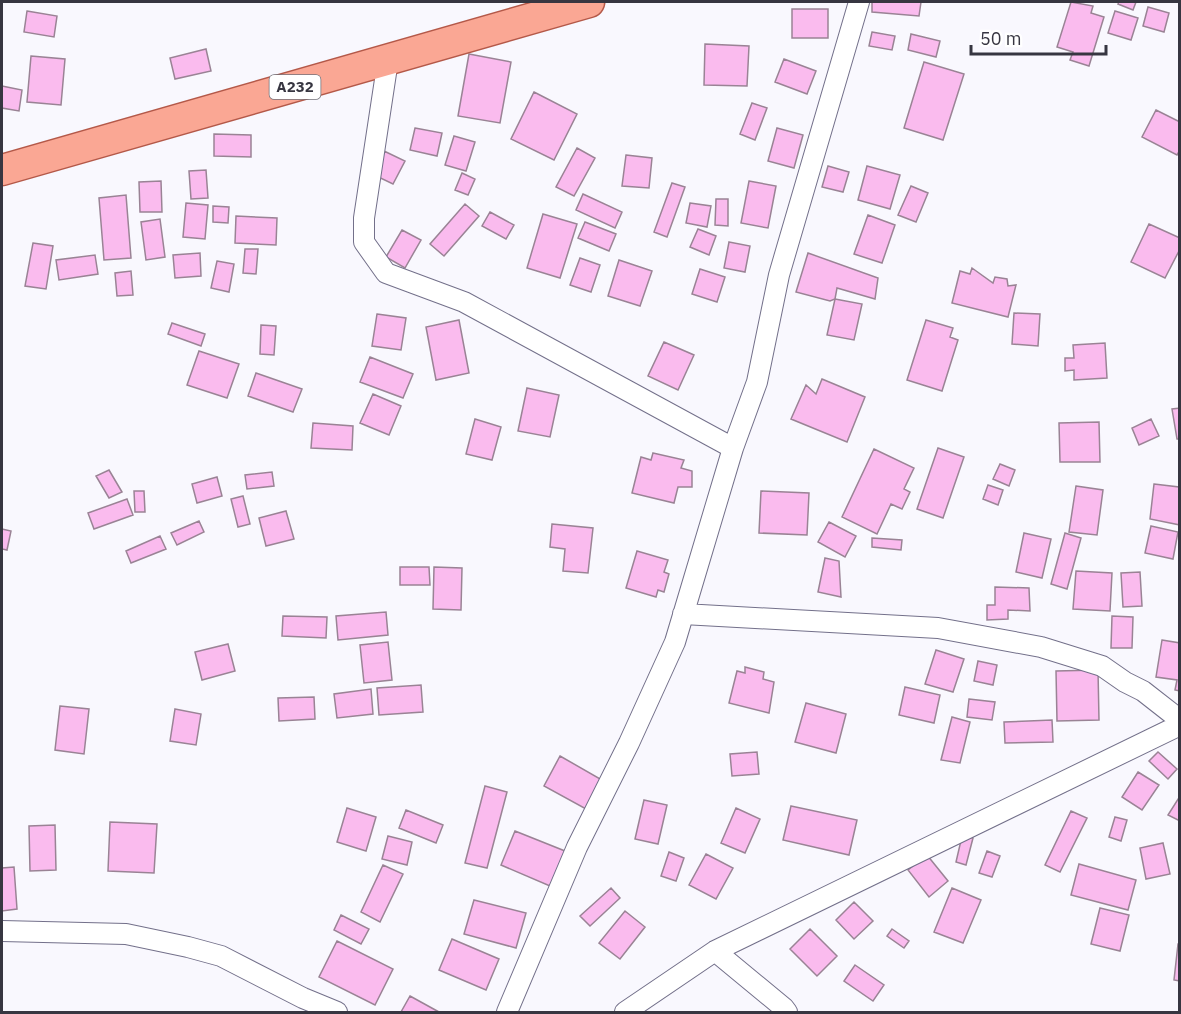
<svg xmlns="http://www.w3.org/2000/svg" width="1181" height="1014" viewBox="0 0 1181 1014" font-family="'IBM Plex Sans',sans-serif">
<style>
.building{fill:#fabbee;stroke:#9a8395;stroke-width:1.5}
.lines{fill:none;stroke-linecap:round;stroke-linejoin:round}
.minor-casing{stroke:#73708a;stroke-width:22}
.primary-casing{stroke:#b45949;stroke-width:33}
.minor{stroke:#fff;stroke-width:20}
.primary{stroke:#faa794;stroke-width:30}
.labels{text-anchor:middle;stroke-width:6;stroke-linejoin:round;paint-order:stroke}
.shield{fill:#fff;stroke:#73727a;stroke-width:1.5}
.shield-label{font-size:15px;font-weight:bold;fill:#373641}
</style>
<rect width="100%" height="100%" fill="#f9f8fe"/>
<path class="building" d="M872,2H921L919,16L872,12Z
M1071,2L1093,6L1091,13L1104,17L1089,66L1070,60L1073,52L1057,47Z
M1119,2H1136L1133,10L1118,4Z
M1148,7L1169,13L1164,32L1143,26Z
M792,9H828V38H792Z
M27,11L57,16L54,37L24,32Z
M1115,11L1138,18L1131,40L1108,33Z
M872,32L895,36L892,50L869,46Z
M911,34L940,41L936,57L908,50Z
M705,44L749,46L747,86L704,85Z
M206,49L211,71L175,79L170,58Z
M469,54L511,62L500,123L458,116Z
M31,56L65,59L61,105L27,102Z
M784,59L816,71L807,94L775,82Z
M924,62L964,74L943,140L904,128Z
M2,86L22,90L19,111L2,108Z
M534,92L577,114L554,160L511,139Z
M752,103L767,108L755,140L740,134Z
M1156,110L1180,122V150L1177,155L1142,137Z
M415,128L442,133L437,156L410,150Z
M777,128L803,135L794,168L768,161Z
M214,134L251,135V157L214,156Z
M454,136L475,142L466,171L445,165Z
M577,148L595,158L574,196L556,187Z
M384,151L405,161L393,184L372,174Z
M626,155L652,158L649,188L622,186Z
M828,166L849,172L843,192L822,187Z
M867,166L900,175L890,209L858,200Z
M206,170L208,198L191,199L189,171Z
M462,173L475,179L468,195L455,190Z
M161,181L162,212H140L139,182Z
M749,181L776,186L768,228L741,223Z
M672,183L685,187L667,237L654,232Z
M911,186L928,193L916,222L898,215Z
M583,194L622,212L615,228L576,210Z
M126,195L131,258L104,260L99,198Z
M716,199H728V226L715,225Z
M186,203L208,205L205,239L183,237Z
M690,203L711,206L707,227L686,223Z
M465,204L479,216L444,256L430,244Z
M213,206L229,207L228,223L213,222Z
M490,212L514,225L506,239L482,226Z
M543,214L577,224L560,278L527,268Z
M868,215L895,225L882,263L854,254Z
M236,216L277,218L276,245L235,243Z
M160,219L165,257L146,260L141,222Z
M585,222L616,234L609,251L578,238Z
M1149,224L1180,238V249L1165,278L1131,262Z
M698,229L716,236L709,255L690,247Z
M402,230L421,240L405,268L386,257Z
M729,242L750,246L745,272L724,268Z
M33,243L53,246L46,289L25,286Z
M245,249H258L256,274L243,273Z
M200,253L201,276L175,278L173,255Z
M808,253L878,278L875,299L837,288L835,299L830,301L796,292Z
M95,255L98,274L59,280L56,260Z
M580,258L600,265L591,292L570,285Z
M619,260L652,271L640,306L608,296Z
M217,261L234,264L229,292L211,288Z
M972,268L993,283L995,277L1007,279L1008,286L1016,285L1008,317L952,303L960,271L970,274Z
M700,269L725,277L717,302L692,294Z
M131,271L133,295L117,296L115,273Z
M835,299L862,304L854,340L827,335Z
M1014,313L1040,314L1038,346L1012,344Z
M377,314L406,318L401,350L372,346Z
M459,320L469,373L436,380L426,327Z
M926,320L953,328L950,337L958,340L942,391L907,380Z
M172,323L205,334L201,346L168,334Z
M261,325L276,326L274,355L260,354Z
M664,342L694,355L678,390L648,376Z
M1105,343L1107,378L1074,380V370L1065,371V358H1074L1073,345Z
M199,351L239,364L227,398L187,385Z
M370,357L413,374L403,398L360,382Z
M256,373L302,389L293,412L248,396Z
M822,379L865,397L847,442L791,419L806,385L816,394Z
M527,388L559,395L550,437L518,431Z
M373,394L401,406L389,435L360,423Z
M1180,408V439H1177L1172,409Z
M475,419L501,427L492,460L466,454Z
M1151,419L1159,436L1139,445L1132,428Z
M1099,422L1100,462H1060L1059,423Z
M313,423L353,426L352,450L311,448Z
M938,448L964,457L943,518L917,509Z
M874,449L914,468L904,489L910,492L902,509L891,504L877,534L842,517Z
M653,453L684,460L681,468L692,471V487H678L674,503L632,493L641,457L651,460Z
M1000,464L1015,470L1009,486L993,479Z
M109,470L122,492L109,498L96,476Z
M272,472L274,486L247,489L245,475Z
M217,477L222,496L197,503L192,484Z
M1154,484L1179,487L1180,525L1150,519Z
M988,485L1003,490L998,505L983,499Z
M1076,486L1103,490L1097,535L1069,532Z
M134,491H144L145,512H135Z
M761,491L809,493L807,535L759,533Z
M243,496L250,524L238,527L231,499Z
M127,499L133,515L94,529L88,513Z
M286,511L294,539L266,546L259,518Z
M199,521L204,532L177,545L171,533Z
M829,522L856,536L845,557L818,542Z
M552,524L593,528L588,573L563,571L565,549L550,547Z
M1151,526L1178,532L1173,559L1145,553Z
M2,529L11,531L7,550L2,549Z
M1024,533L1051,539L1042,578L1016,572Z
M1065,533L1081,538L1067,589L1051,584Z
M160,536L166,549L131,563L126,551Z
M872,538L902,540L901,550L872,547Z
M637,551L668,560L664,572L669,574L664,592L658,590L656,597L626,588Z
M825,558L839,561L841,597L818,592Z
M400,567H429L430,585H400Z
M434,567L462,568L461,610L433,609Z
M1076,571L1112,573L1110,611L1073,609Z
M1140,572L1142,606L1123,607L1121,573Z
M995,587L1029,588L1030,611L1008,610V619L987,620V605H995Z
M386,612L388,635L338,640L336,616Z
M283,616L327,617L326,638L282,636Z
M1112,616L1133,617L1132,648H1111Z
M1162,640L1180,643V691L1175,690L1177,680L1156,677Z
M388,642L392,680L364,683L360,645Z
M228,644L235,671L202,680L195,652Z
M936,650L964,659L953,692L925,684Z
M978,661L997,665L993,685L974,681Z
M745,667L764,672L763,679L774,682L769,713L729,703L737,671L745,673Z
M1098,670L1099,720L1057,721L1056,671Z
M421,685L423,712L379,715L377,688Z
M905,687L940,695L934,723L899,715Z
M371,689L373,714L337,718L334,694Z
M314,697L315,719L279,721L278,698Z
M969,699L995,702L992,720L967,717Z
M806,703L846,714L836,753L795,742Z
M60,706L89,709L84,754L55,750Z
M175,709L201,714L196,745L170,741Z
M952,717L970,722L960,763L941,760Z
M1052,720L1053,742L1005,743L1004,722Z
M757,752L759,774L732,776L730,754Z
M1158,752L1177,769L1168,779L1149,761Z
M560,756L602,780L586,809L544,786Z
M1138,772L1159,785L1142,810L1122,797Z
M485,786L507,792L487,868L465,863Z
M1180,796V821L1168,815Z
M644,800L667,805L658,844L635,839Z
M791,806L857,820L849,855L783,840Z
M347,808L376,817L366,851L337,842Z
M736,808L760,819L745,853L721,843Z
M406,810L443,825L436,843L399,828Z
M1071,811L1087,818L1060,872L1045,865Z
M1115,817L1127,820L1121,841L1109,837Z
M110,822L157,824L154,873L108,871Z
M55,825L56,870L30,871L29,826Z
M515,831L565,851L550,886L501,865Z
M388,836L412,842L407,865L382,859Z
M962,836L973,838L966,865L956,862Z
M1163,843L1170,874L1146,879L1140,848Z
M987,851L1000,856L992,877L979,873Z
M669,852L684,858L676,881L661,876Z
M706,854L733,868L716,899L689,885Z
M927,855L948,881L929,897L908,870Z
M1079,864L1136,880L1128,910L1071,895Z
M383,865L403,874L380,922L361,912Z
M14,867L17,909L2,911V868Z
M611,888L620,898L590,926L580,916Z
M952,888L981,900L963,943L934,932Z
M474,900L526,913L516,948L464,934Z
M854,902L873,921L854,939L836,920Z
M1100,908L1129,915L1120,951L1091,944Z
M625,911L645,927L620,959L599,943Z
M341,915L369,929L361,944L334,930Z
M810,929L837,956L817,976L790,949Z
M892,929L909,941L904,948L887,936Z
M452,939L499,959L486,990L439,970Z
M337,941L393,969L375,1005L319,977Z
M1178,944H1180V981L1174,980Z
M855,965L884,985L873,1001L844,981Z
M410,996L439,1012H401Z"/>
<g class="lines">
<defs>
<path id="minor" d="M388,60L364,218V242L386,273L464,302L733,448
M683,614L938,628L1041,647L1102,666L1125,682L1143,691L1180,720
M2,931L126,934L188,947L221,956L303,998L337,1012
M715,951L784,1008L787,1012
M507,1012L577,847L629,743L675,642L733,448L757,382L779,275L859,2
M625,1012L715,951L1180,725"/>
<path id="primary" d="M2,170L589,2"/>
</defs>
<use href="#minor" class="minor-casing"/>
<use href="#primary" class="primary-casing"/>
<use href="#minor" class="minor"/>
<use href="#primary" class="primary"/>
</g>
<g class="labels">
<rect class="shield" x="269.5" y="75" width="51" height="24" rx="4.5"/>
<g class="shield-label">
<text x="295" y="92">A232</text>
</g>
</g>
<rect width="1181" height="1014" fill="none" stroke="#373641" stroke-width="6"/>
<path d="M971 45v9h135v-9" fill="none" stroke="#373641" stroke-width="3"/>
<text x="980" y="45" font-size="18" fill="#373641" stroke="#ffffff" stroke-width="4.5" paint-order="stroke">50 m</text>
</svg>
